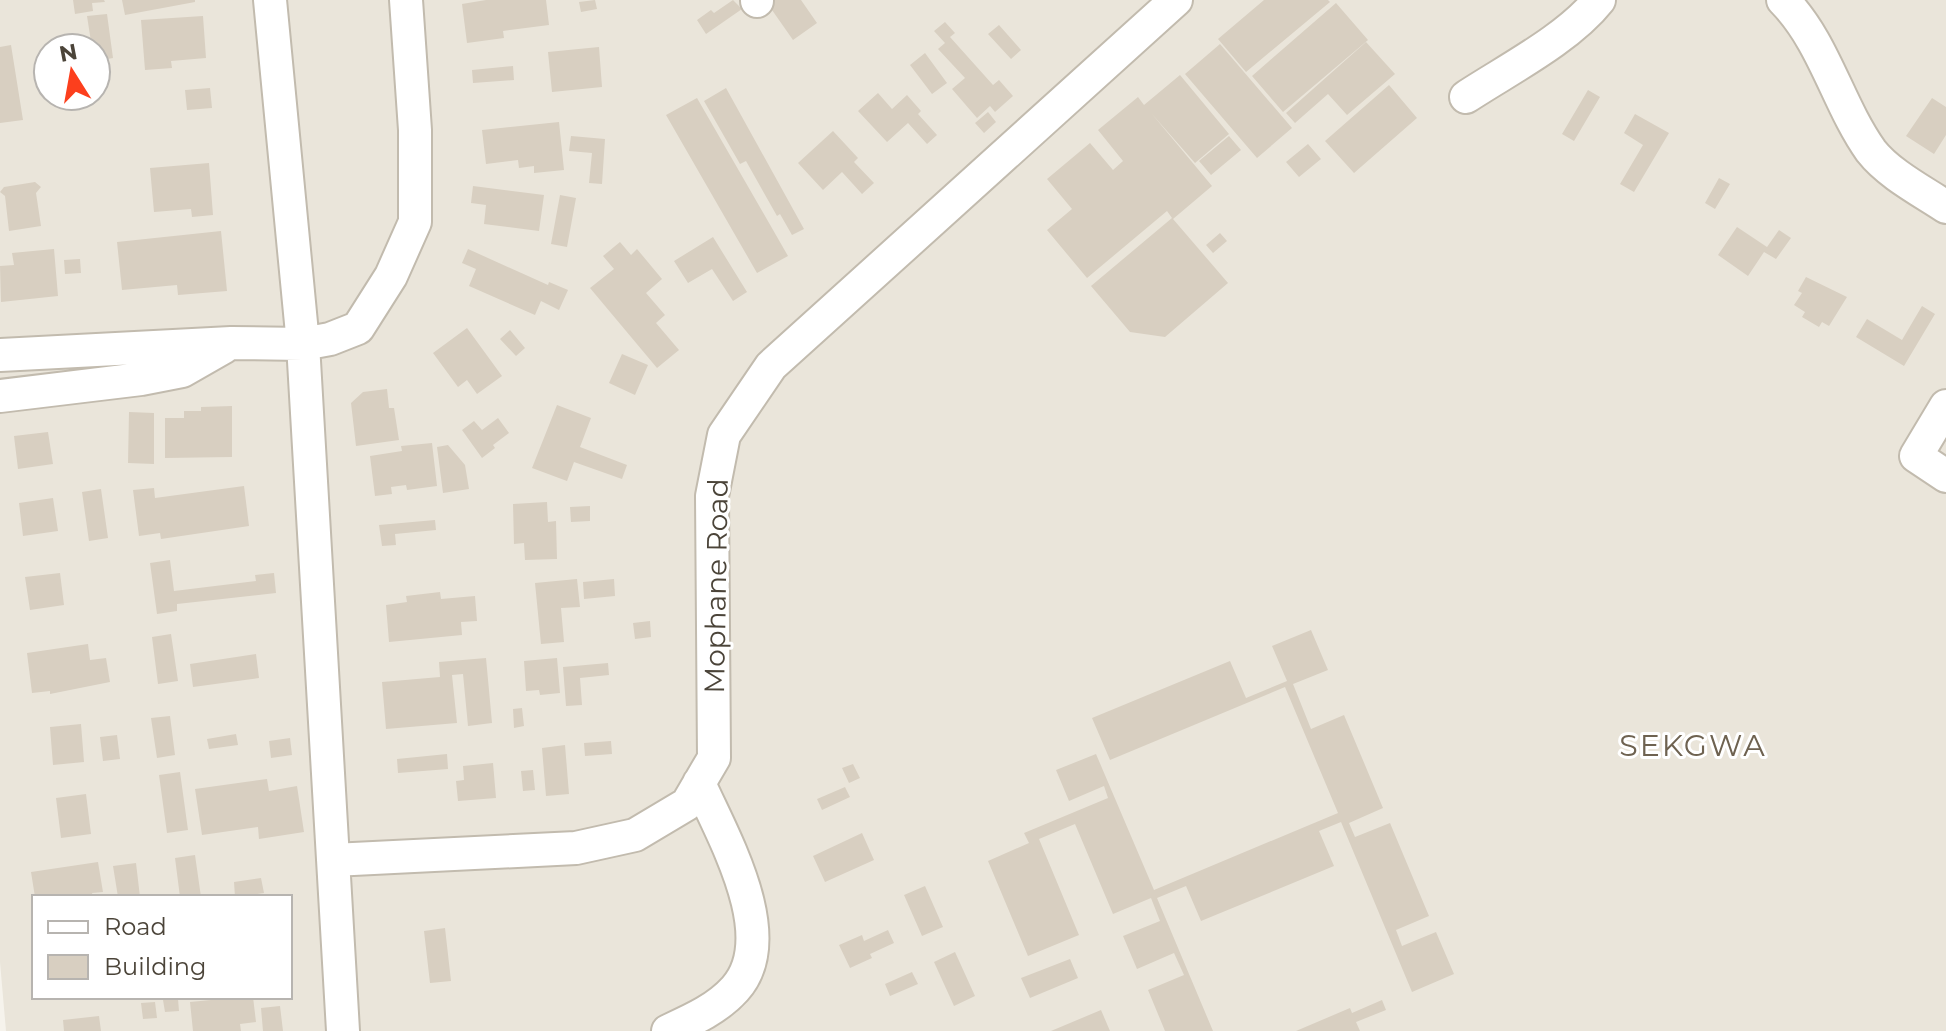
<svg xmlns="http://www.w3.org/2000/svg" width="1946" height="1031" viewBox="0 0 1946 1031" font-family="Montserrat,sans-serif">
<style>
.residential{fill:#eae5da;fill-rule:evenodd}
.building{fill:#d8cfc1}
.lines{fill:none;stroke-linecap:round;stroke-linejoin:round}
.minor-casing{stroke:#c2bbae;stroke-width:36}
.minor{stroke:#fff;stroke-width:32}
.labels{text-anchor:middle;stroke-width:6;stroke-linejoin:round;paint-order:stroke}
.street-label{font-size:28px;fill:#4b4439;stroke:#fff}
.neighbourhood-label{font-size:30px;letter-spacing:2px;fill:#6e6250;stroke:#fff}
</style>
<rect width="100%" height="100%" fill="#f6f3ec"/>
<path class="residential" d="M0,0H1946V1031H6L0,962ZM48,48H96V96H48ZM34,897H290V997H34Z"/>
<path class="building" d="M73,0H104L105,2L92,3L93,11L75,14Z
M122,0H195V2L125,15Z
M486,0H546L549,25L503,31L504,38L467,43L462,4Z
M595,0L597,9L581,12L579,2Z
M733,0L742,9L706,34L697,20L711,10L714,13Z
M765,0H801L817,23L793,40Z
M1264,0H1328L1330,2L1246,72L1218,39Z
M1336,3L1368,40L1283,112L1252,76Z
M107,14L113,58L96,61V48H92L87,16Z
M203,16L206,58L171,61L172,68L145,70L141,20Z
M945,22L955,33L950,37L993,85L999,80L1013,96L995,112L990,106L977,118L952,89L965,78L938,49L945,43L934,31Z
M999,25L1021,50L1011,59L988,34Z
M1366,42L1395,74L1347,115L1328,94L1295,123L1286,113Z
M1220,44L1292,128L1257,158L1185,74Z
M11,45L23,120L0,123V47Z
M599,47L602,87L552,92L548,52Z
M925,53L947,83L932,94L910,65Z
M513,66L514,80L473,83L472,70Z
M1180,75L1229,134L1195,163L1152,114L1212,186L1173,219L1228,283L1165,337L1130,332L1091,286L1172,218L1167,211L1087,278L1047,230L1072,209L1047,179L1090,143L1113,170L1123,161L1098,130L1138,97L1144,105Z
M1389,85L1417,118L1354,173L1325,141Z
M210,88L212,108L187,110L185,90Z
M726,88L804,229L792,235L780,214L777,216L746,161L740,164L704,101Z
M1588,90L1600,97L1574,141L1562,134Z
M878,93L892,109L907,95L921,111L918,114L937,135L927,144L908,123L887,142L858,111Z
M697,98L788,256L757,273L666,115Z
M1932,98L1946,107V135L1934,154L1906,136Z
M988,112L996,122L984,133L975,123Z
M1635,114L1669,133L1634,192L1620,184L1643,145L1624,133Z
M559,122L564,170L534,173V166L519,168L518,160L486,164L482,130Z
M833,131L858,158L854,162L874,183L862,194L842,172L823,190L798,163Z
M571,136L605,139L602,184L589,183L592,153L569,151Z
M1229,136L1241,150L1211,175L1199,161Z
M1308,144L1321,159L1299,177L1286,162Z
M209,163L213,215L192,217L191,209L154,212L150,168Z
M1719,178L1730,184L1715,209L1705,203Z
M35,182L41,187L36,193L41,226L9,231L5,196L0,192L4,187Z
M473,186L544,195L539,231L484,224L486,205L471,203Z
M560,195L576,198L567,247L551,244Z
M1737,227L1767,247L1779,230L1791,238L1776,259L1764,252L1748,276L1718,255Z
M221,231L227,291L178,295L177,285L122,290L117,242Z
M1220,233L1227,241L1213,253L1206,245Z
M713,237L747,292L733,301L712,269L688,283L674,261Z
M620,242L631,255L637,249L662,279L646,293L665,315L656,323L679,350L657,368L590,288L614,269L603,256Z
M54,249L58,296L1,302L0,266L14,265L12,253Z
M468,249L548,285L549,282L568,290L559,310L541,301L535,315L469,286L476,269L462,263Z
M80,259L81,273L65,274L64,260Z
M1806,277L1847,297L1829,326L1822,322L1819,327L1802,317L1805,312L1794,305L1802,293L1798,291Z
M1922,306L1935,314L1904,366L1856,337L1867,319L1902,340Z
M467,328L502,376L477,394L467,380L458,387L433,353Z
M510,330L525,348L516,356L500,339Z
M622,354L648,365L635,395L609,383Z
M387,389L389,408H394L399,440L356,446L351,403L363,392Z
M557,405L591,418L580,447L627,465L622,479L574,462L567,481L532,468Z
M232,406V457L165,458V418H184V411H201V407Z
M129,412L154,413V464L128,463Z
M498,418L509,433L493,445L495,448L482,458L462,430L474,421L482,430Z
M48,432L53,464L18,469L14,436Z
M432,443L437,486L407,490L406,485L391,487L392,494L375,496L370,456L402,451L401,446Z
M448,445L465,465L469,489L443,493L437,447Z
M244,486L249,526L161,539L160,533L139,536L133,490L154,488L155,498Z
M101,489L108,538L89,541L82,492Z
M53,498L58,531L23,536L19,503Z
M547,502L548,522L556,521L557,559L525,560L524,543L514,544L513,504Z
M590,506V521L571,522L570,507Z
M435,520L436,530L395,534L396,545L382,546L379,525Z
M170,560L174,591L256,581L255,575L274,573L276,593L177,604V611L157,614L150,563Z
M60,573L64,605L30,610L25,577Z
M577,579L580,607L561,608L564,642L541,644L535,583Z
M614,579L615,596L584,599L583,582Z
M440,592L441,599L475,596L477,621L461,622L462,635L389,642L386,605L407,602L406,596Z
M650,621L651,637L635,639L633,623Z
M1311,630L1328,670L1293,684L1311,729L1344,715L1383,808L1349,823L1355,837L1390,823L1429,916L1396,930L1402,946L1436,932L1454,974L1412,992L1341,822L1319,831L1334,866L1201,921L1186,886L1157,898L1213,1031H1165L1148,990L1184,975L1174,953L1137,969L1123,936L1160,921L1151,898L1113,914L1075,824L1039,839L1079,935L1028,956L988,861L1029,843L1024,833L1108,798L1104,786L1069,801L1056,770L1096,754L1154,890L1338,813L1285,687L1110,760L1092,718L1230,661L1246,698L1287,681L1272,646Z
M171,634L178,681L158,684L152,637Z
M88,644L90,660L106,658L110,682L50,694V691L32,693L27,653Z
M256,654L259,678L193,687L190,664Z
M486,658L492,723L468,726L463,674L452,675L457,723L386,729L382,682L440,677L439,662Z
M557,658L560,693L540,695L539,690L526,691L524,661Z
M608,663L609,675L580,678L582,705L566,706L563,667Z
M522,708L524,726L514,728L513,709Z
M170,716L175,755L157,758L151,718Z
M81,724L84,762L53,765L50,727Z
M236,734L238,745L209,749L207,739Z
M117,735L120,759L103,761L100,737Z
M290,738L292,755L271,758L269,741Z
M611,741L612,754L585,756L584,743Z
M565,745L569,794L546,796L542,748Z
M447,754L448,769L398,773L397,759Z
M493,763L496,798L458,801L456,781L464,780L463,766Z
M853,764L860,778L849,783L842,768Z
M533,770L535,790L523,791L521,771Z
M180,772L188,830L167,833L159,775Z
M267,779L269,791L297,786L304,832L259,839L258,827L202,835L195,789Z
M845,787L850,797L822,810L817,799Z
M86,794L91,834L61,838L56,798Z
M862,833L874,860L825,882L813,856Z
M195,855L201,897H180L175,858Z
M98,862L103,892L92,893L93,897H35L31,872Z
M136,863L140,897H118L113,866Z
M261,878L264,893L235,897L234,882Z
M925,886L943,927L922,936L904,895Z
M445,928L451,981L430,983L424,931Z
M888,930L894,943L870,954L872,958L850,968L839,945L862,935L864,941Z
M955,952L975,996L954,1006L934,962Z
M1070,959L1078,978L1030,998L1021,978Z
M912,972L918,984L890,996L885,984Z
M242,997H253L256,1022L240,1024L241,1031H193L190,1002Z
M178,999L179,1011L165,1012L163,1000Z
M1382,1000L1386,1010L1356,1022L1360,1031H1296L1350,1008L1352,1013Z
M155,1002L157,1018L143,1019L141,1003Z
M280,1006L283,1031H263L261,1008Z
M1101,1010L1110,1031H1051Z
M99,1016L101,1031H64L63,1020Z"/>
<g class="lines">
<defs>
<path id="minor" d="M270,0L303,344L343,1031
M1783,0C1825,43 1837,103 1871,151C1889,174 1922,191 1946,207
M757,1V0
M1466,97C1507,70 1568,39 1599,0
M0,355L231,343L303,344L330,339L358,328L391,276L415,222V130L406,0
M0,396L141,379L182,371L224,347
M1946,406L1916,456L1946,476
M333,860L576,848L635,835L687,804L714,758L712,496L724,435L771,366L1176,0
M668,1031C692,1020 717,1009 735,989C782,937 722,835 699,783"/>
</defs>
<use href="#minor" class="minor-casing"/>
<use href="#minor" class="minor"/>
</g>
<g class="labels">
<g class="street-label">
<text transform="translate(716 586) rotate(-89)" y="10">Mophane Road</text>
</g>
<g class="neighbourhood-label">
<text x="1693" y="756">SEKGWA</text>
</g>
</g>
<rect x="32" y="895" width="260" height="104" fill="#ffffff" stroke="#b7b4b0" stroke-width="2"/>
<rect x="48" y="921" width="40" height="12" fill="#ffffff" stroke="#b7b4b0" stroke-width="2"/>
<text x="104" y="935" font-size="24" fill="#4b4439">Road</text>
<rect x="48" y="955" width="40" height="24" fill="#d8cfc1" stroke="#b7b4b0" stroke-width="2"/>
<text x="104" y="975" font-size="24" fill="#4b4439">Building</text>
<g transform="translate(72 72) rotate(349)"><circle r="38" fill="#ffffff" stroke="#b7b4b0" stroke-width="2"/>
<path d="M0-6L14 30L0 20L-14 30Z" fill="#fc3f1d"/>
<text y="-12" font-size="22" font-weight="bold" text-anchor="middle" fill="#4b4439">N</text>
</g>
</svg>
